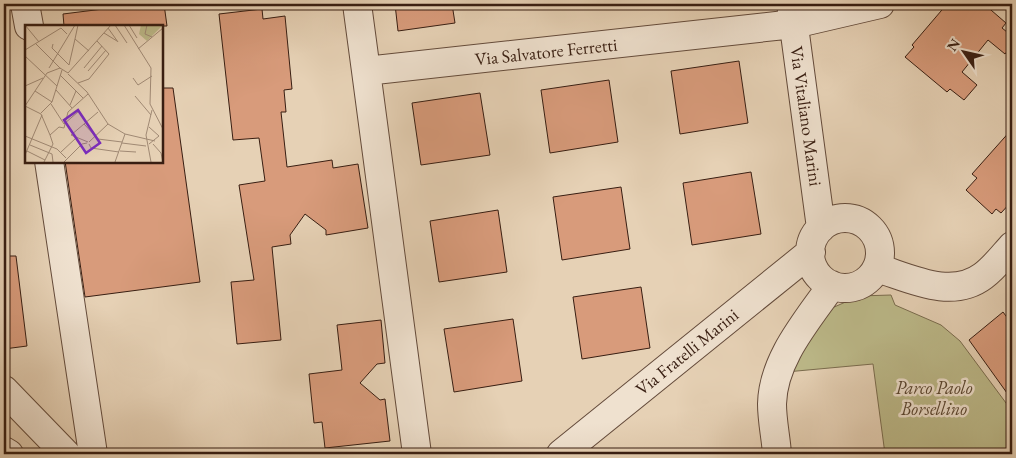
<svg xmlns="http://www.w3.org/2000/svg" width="1016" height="458" viewBox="0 0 1016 458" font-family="'EB Garamond',serif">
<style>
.green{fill:#bcb989;stroke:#7a6c4e}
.building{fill:#d89b7b;stroke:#381e12}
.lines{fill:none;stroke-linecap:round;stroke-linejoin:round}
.street-casing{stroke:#644b3b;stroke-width:30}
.street{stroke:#efe1cf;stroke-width:28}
.labels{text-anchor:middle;stroke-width:5;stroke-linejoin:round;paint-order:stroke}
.street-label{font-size:18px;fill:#381e12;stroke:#efe1cf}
.park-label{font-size:18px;font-style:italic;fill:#594530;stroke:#efe1cf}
.inset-road{fill:none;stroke:#a08974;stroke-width:1}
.view{fill:#7b2cbf;fill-opacity:0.15;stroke:#7b2cbf;stroke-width:2.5}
.inset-edge{fill:none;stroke:#381e12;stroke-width:2.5}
</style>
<rect width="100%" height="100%" fill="#e6d1b5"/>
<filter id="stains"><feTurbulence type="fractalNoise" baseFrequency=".004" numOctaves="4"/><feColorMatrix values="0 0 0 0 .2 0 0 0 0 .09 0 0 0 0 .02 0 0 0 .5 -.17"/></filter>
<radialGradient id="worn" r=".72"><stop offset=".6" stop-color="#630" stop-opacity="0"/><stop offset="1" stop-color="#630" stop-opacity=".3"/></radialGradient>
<path class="green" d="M891,295L895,305L941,325L960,341L1012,411V454H885L873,364L786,372L832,308L859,296Z"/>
<path class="building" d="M143,4H164L167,26H64L63,14Z
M395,4H452L455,23L398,31Z
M947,4H984L1006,23L1002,28L1012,36V45L1005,54L988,40L962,72L977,85L964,100L950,89L947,92L905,57L914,47L912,45Z
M262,9L263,19L285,16L292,89L284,90L286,112H281L287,167L332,160L333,168L358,164L368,228L326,235V230L305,214L290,235L291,244L272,247L281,340L237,344L231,282L254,280L239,185L265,181L259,138L233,140L219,14Z
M739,61L748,123L680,134L671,71Z
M609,80L618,142L550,153L541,90Z
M161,88H173L200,282L85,297L65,161H161Z
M480,93L490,155L421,165L412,103Z
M1012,129V201L1001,213L996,209L992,214L966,190L977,178L972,174Z
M751,172L761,234L692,245L683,183Z
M621,187L630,249L562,260L553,197Z
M498,210L507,272L439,282L430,221Z
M4,256H16L27,346L4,349Z
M641,287L650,348L582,359L573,297Z
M1003,312L1012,324V400L969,340Z
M513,319L522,381L454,392L444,329Z
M381,320L385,363L377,364L360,383L380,400L385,399L390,441L325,448L322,422L314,423L309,374L342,370L337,325Z"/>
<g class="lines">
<defs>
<path id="street" d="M25,4L29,26
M357,4L366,71L794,24L880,4
M791,4L821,228
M366,71L417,454
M49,161L93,454
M810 253a35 35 0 1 1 70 0a35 35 0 1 1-70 0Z
M877,268C910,278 951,300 983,276C994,268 1003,256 1012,246
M4,390L66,454
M4,451L9,454
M561,454L811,252
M777,454C776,438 772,421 772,404C773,359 807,321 832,285"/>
</defs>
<use href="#street" class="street-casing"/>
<use href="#street" class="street"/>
</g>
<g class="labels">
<g class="street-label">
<text transform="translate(546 52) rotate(-6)" y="6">Via Salvatore Ferretti</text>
<text transform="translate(806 116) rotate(82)" y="6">Via Vitaliano Marini</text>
<text transform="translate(687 352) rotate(-39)" y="6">Via Fratelli Marini</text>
</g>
<g class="park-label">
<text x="934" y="394">Parco Paolo<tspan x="934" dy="21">Borsellino</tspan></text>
</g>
</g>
<g transform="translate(25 25)">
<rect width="138" height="138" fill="#e6d1b5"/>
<path d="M116,0H137V1L122,16L114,9Z" fill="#bcb989"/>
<path class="inset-road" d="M0,0L14,17M53,0L50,14L64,26M90,0L102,18M99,0L126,43L125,79L138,104M104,0L112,13M122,0L120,9L127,12M83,3L93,17M79,8L92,16M11,19L36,44M28,19L27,23L44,40L50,14M113,24L138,3M0,25L36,3L42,9M0,31L32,61M24,43L50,0M59,43L77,21M63,46L81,25M43,49L62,67L83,99L100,109L130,116M35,50L58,73M108,53L113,60L127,51M53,58L64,54L84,29L72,16M0,61L18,53M31,65L47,83M10,66L27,77M110,71L126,90M26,79L39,99L54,86M45,80L51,66M0,81L22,48L35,43L43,48L86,0M0,81L16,89L25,110L28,119L19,137M73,87L59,99L73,114L97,117M16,88L27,77L37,45M59,99L46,110L63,117M25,110L34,102L39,103L43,87L63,69M0,111L32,124L41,133M64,117L83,99M97,118L121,121M64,119L66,123L94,127M124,119L134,111L124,102M128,119L136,128L138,137M5,120L27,129L28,137M2,126L20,135M95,126L111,127M36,127L51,113M0,130L17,90M39,137L57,119L62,118M90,137L100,109M126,137L121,110L127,85"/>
<path class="view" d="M53,85L75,118L61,128L39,95Z"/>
<rect width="138" height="138" class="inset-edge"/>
</g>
<rect width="1016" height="458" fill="none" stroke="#e6d1b5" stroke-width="20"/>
<rect x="5" y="5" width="1006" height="448" fill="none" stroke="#381e12" stroke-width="2.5"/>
<rect x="10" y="10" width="996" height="438" fill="none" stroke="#381e12"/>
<g transform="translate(964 52) rotate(304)" stroke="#efe1cf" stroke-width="4" paint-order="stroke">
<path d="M0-4L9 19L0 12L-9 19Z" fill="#381e12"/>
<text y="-8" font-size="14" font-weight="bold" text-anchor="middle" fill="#381e12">N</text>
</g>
<rect width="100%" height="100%" filter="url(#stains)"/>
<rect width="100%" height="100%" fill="url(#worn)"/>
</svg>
